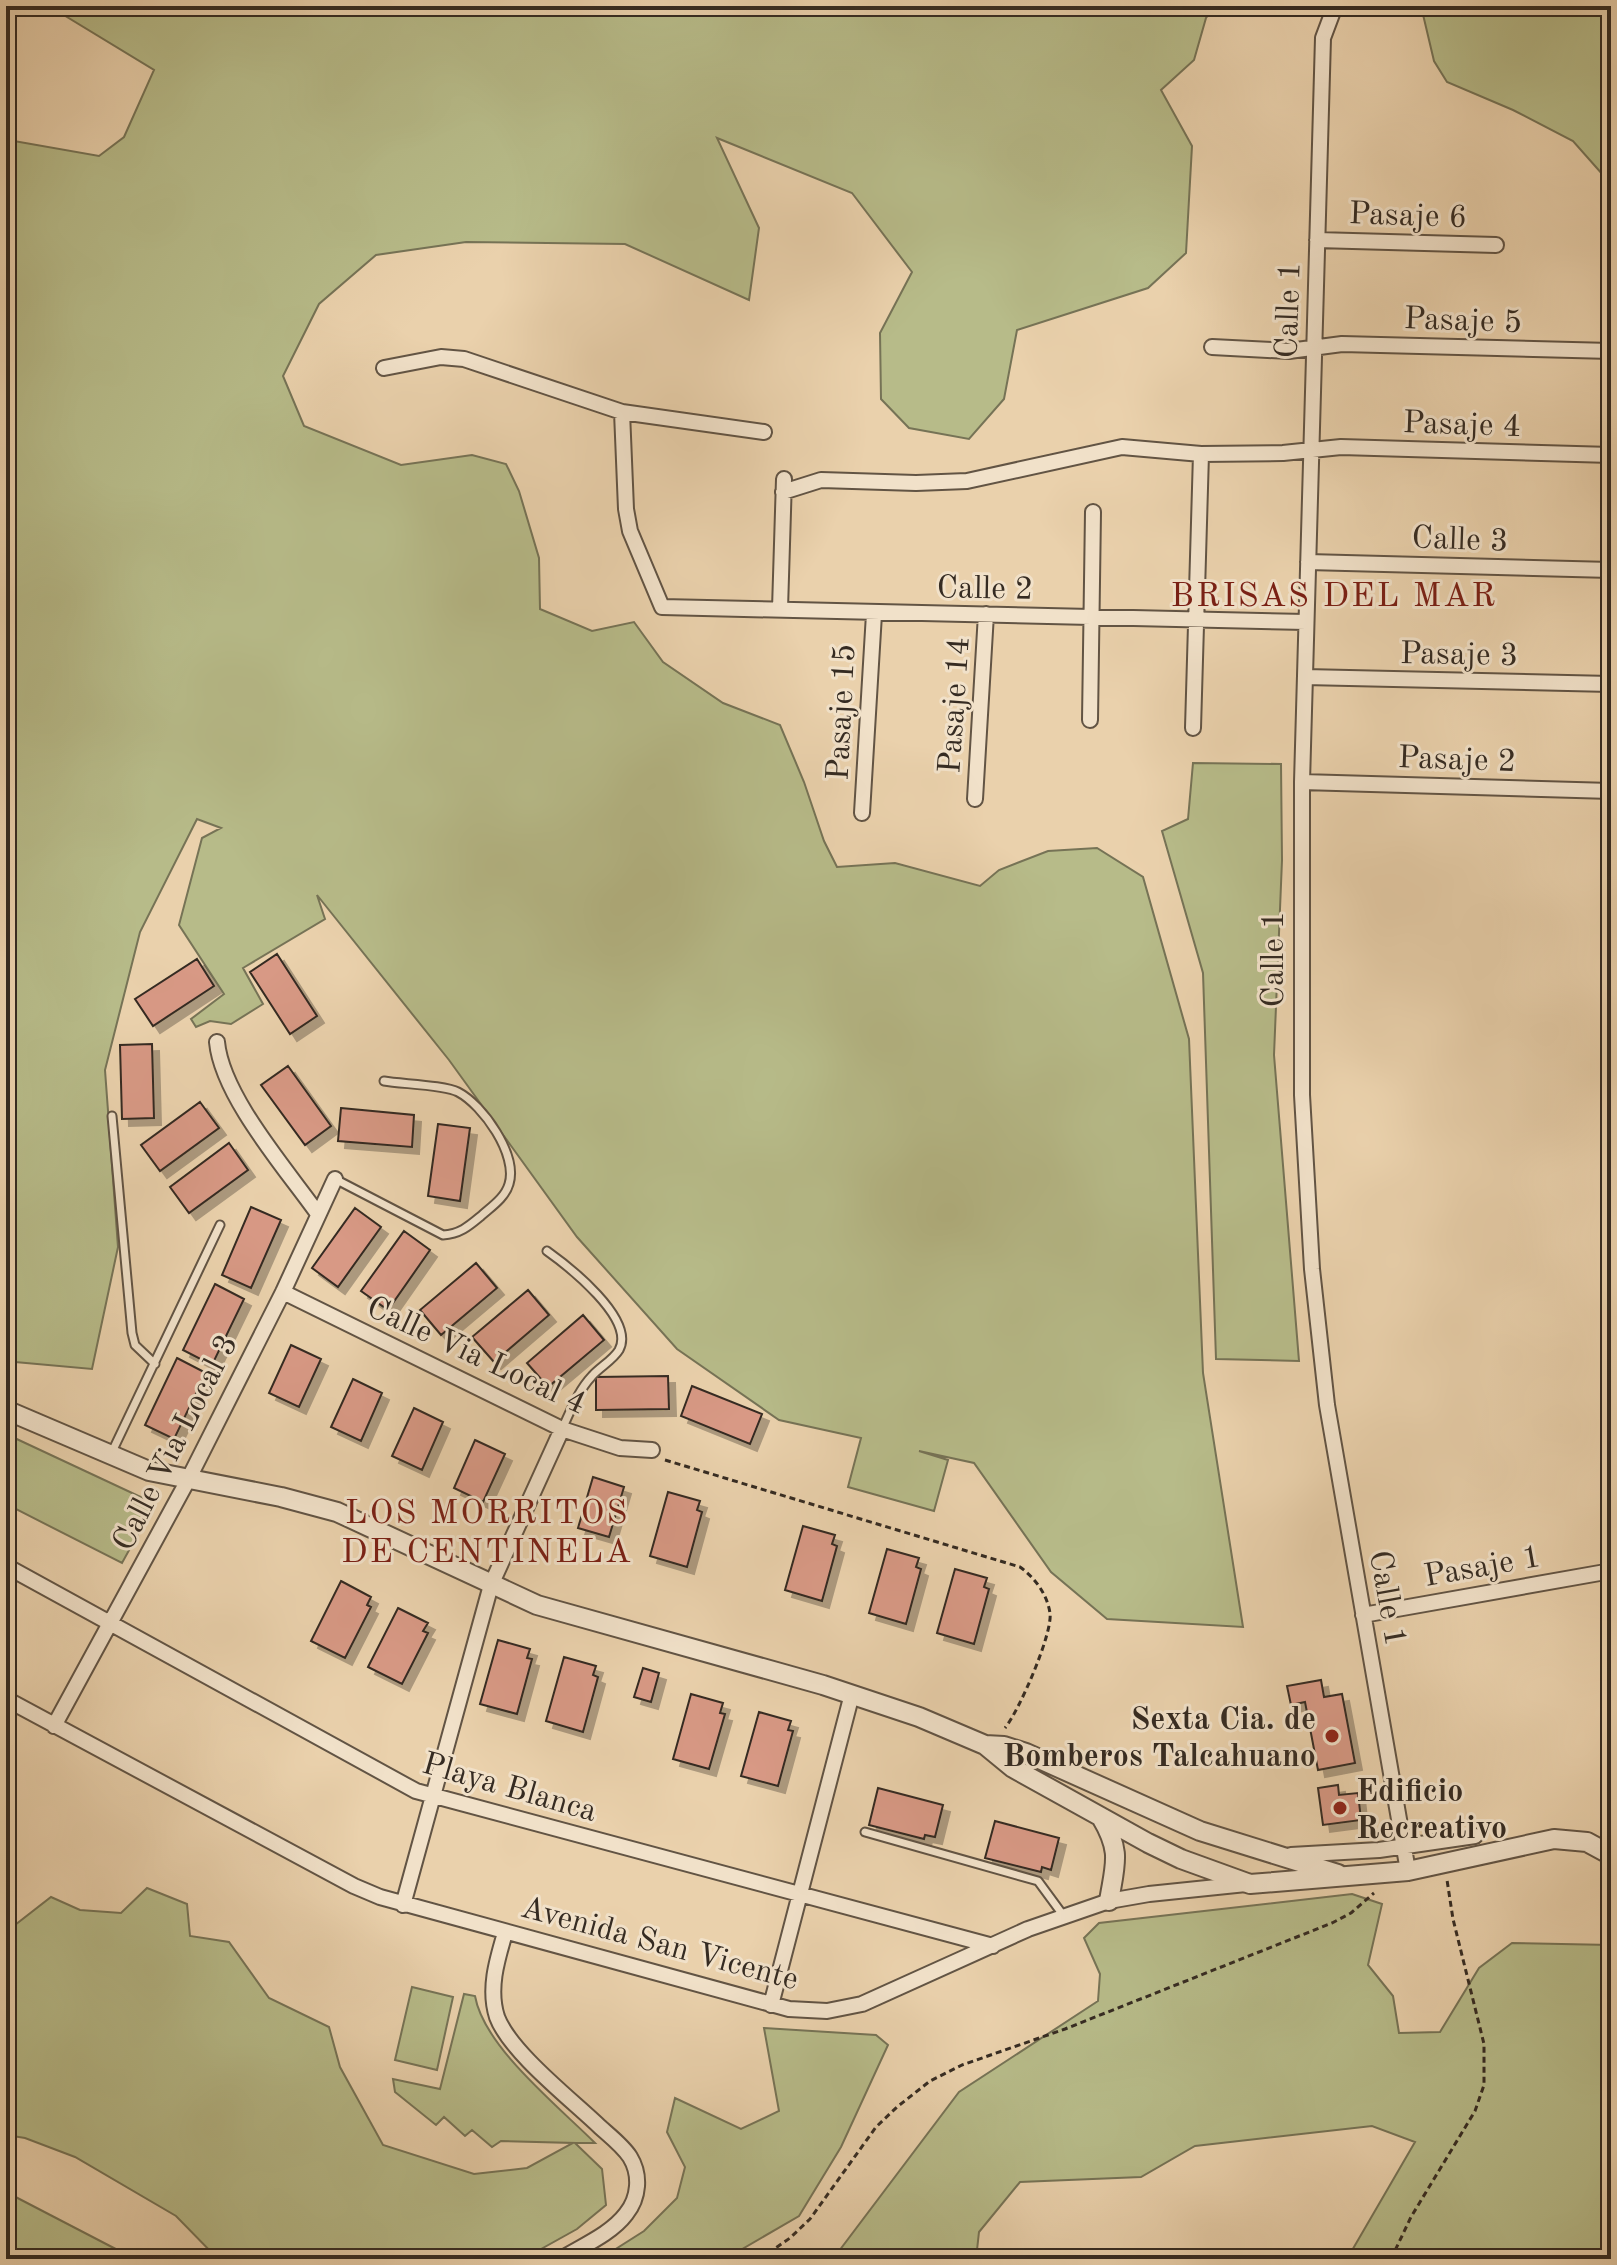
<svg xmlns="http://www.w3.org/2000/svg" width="1617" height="2265" viewBox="0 0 1617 2265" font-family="'Old Standard TT',serif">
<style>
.green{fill:#b7bb89;stroke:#767356;stroke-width:2}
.building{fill:#d89985;stroke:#352b22;stroke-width:2;filter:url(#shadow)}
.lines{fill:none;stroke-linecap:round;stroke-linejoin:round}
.service-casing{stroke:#625444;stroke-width:11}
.minor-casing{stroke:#625444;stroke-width:18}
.tertiary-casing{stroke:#625444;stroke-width:22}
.path{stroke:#352b22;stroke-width:3;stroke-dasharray:6 4;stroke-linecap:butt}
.service{stroke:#f1e1c9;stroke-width:7}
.minor{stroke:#f1e1c9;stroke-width:14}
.tertiary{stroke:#f1e1c9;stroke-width:18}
.poi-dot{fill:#8f2418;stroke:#f1e1c9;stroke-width:3}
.labels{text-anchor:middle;stroke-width:6;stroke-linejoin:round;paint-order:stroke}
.street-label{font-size:32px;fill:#352b22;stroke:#f1e1c9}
.poi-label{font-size:32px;font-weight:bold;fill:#352b22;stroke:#f1e1c9;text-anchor:end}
.neighbourhood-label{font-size:34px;letter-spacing:2px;fill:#7a1f14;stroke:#f1e1c9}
</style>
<defs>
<filter id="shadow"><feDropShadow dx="7" dy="7" stdDeviation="0" flood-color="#0004"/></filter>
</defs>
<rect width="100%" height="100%" fill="#ead1ac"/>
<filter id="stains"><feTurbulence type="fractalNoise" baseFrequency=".0025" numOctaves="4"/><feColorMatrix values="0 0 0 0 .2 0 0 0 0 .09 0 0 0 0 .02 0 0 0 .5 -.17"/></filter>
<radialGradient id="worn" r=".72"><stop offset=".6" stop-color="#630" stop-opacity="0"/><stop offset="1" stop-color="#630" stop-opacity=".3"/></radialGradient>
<path class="green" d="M49,6H1215L1206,18L1194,60L1161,90L1192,146L1186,253L1148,288L1017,330L1004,399L969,439L909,428L881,399L880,333L912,272L852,193L717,138L759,228L749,300L625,244L466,242L376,255L319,304L283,376L304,426L401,465L472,455L506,464L519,491L539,558L540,609L592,631L634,622L663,662L723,703L780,725L804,782L824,841L837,867L895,863L980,886L999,870L1048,851L1097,848L1143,877L1189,1039L1203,1373L1243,1627L1107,1619L1051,1572L974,1463L919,1451L948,1460L934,1511L848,1487L861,1438L779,1420L677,1349L577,1237L449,1060L317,895L325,919L243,968L263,1004L231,1024L210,1021L196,1027L191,1019L224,994L179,925L202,838L221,828L197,819L140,932L105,1070L118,1247L92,1369L15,1362L6,1358V142L14,141L99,156L124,137L154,70Z
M1421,6H1611V184L1573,141L1513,110L1447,82L1434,61Z
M1193,763L1281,764L1282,860L1274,1055L1299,1361L1216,1359L1203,973L1162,831L1188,819Z
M6,1434L145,1499L149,1514L122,1563L6,1504Z
M147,1888L187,1904L190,1936L229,1942L269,1998L329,2027L340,2067L383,2145L474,2174L527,2168L573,2143L501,2141L492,2147L472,2130L465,2136L444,2117L436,2125L395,2092L393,2079L440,2089L464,1994L475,1996C484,2047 558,2106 595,2143H575L602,2169L606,2205L577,2229L523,2259H218L176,2216L75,2157L25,2138L6,2135V1932L51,1897L80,1910L121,1913Z
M1352,1894L1382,1904L1368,1965L1393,1996L1399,2033L1440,2032L1479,1968L1512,1943L1611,1945V2259H1347L1415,2142L1372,2126L1195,2146L1141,2177L1020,2182L979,2232L976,2259H833L959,2092L1098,2001L1100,1974L1084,1938L1099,1923Z
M412,1987L453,1997L437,2070L395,2060Z
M764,2028L876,2035L888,2045L841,2147L799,2216L725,2259H600L644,2231L677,2198L685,2167L667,2132L675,2098L741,2129L779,2111Z
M6,2192L135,2259H6Z"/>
<path class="building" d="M277,954L317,1016L290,1034L250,972Z
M197,959L214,986L153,1026L135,999Z
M152,1044L154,1118L122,1119L120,1045Z
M288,1066L331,1126L305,1145L261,1085Z
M200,1102L219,1128L160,1171L141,1145Z
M341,1108L414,1115L412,1147L338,1141Z
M438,1124L470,1128L460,1201L428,1196Z
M229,1143L248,1170L189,1213L170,1187Z
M251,1207L281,1220L251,1288L222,1275Z
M355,1208L381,1227L338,1287L312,1268Z
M404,1231L430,1250L388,1310L361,1291Z
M476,1263L497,1288L441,1335L420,1310Z
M215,1284L244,1299L212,1365L183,1350Z
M528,1290L549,1315L494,1362L472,1337Z
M583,1315L604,1340L548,1387L527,1363Z
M291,1345L321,1359L299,1407L269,1393Z
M177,1358L206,1373L174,1439L145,1425Z
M668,1376L669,1409L596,1410V1377Z
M353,1379L382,1393L361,1441L331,1427Z
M692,1386L762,1414L750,1444L681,1416Z
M414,1408L443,1422L422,1470L392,1456Z
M475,1440L505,1454L483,1502L454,1488Z
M593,1477L624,1487L609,1537L578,1528Z
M668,1492L700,1501L697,1510L702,1512L687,1567L650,1556Z
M803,1526L835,1535L832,1544L837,1546L822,1601L785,1590Z
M887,1549L919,1558L916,1567L921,1569L906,1624L869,1613Z
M955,1569L987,1578L984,1587L989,1589L974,1644L937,1633Z
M341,1581L371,1597L367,1605L371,1607L345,1658L311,1641Z
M398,1608L428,1623L423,1631L428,1633L402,1684L368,1667Z
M498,1640L530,1649L527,1658L532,1659L517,1714L480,1704Z
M564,1657L596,1666L593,1675L598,1677L583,1732L546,1721Z
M643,1668L659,1673L651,1702L634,1697Z
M1321,1680L1324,1697L1342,1694L1355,1763L1318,1770L1305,1702L1291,1705L1287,1686Z
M691,1694L723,1703L720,1713L725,1714L709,1769L673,1759Z
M759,1712L791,1721L788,1730L793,1731L778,1786L741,1776Z
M1338,1785L1339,1795L1358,1793L1361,1820L1323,1825L1318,1788Z
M878,1788L943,1805L935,1837L925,1835L924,1839L869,1825Z
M995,1821L1059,1838L1051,1870L1042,1867L1041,1872L985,1858Z"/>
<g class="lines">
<defs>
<path id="service" d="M112,1116L132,1333L135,1345L155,1364
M335,1179L443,1235C460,1234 469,1226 481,1216C491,1207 505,1198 509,1184C518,1155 483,1105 458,1092C445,1085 401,1084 384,1081
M547,1251C568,1266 636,1319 619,1350C613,1360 600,1367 592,1376C578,1391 571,1410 562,1429
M111,1454L220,1225
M865,1832L1038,1881L1063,1915"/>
<path id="minor" d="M1335,6L1323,38L1302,782V1095L1312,1269L1327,1405L1408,1871
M1317,240L1496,245
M1212,347L1289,351L1342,344L1611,351
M384,368L441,357L464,359L622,412L626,509L630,531L662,607L1306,622
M622,412L764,432
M783,492L821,480L916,483L967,481L1122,447L1201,454L1283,453L1341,447L1611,455
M1308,562L1611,570
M780,609L784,479
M1305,677L1611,684
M1090,720L1093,512
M1193,728L1201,454
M1302,782L1611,791
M975,799L986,614
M862,813L874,614
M217,1042C222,1096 286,1169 318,1214
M283,1292L562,1429L620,1448L652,1450
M6,1566L416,1791L993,1946
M1363,1615L1611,1571
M6,1699L354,1886L380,1897L789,2009L827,2011L862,2004L1028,1929L1109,1901L1149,1894L1246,1884
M54,1726L188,1480L283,1292L335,1179
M1291,1855L1379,1850L1475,1836
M403,1905L491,1585L562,1429
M505,1933C497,1960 488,1989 497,2017C510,2052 572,2100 600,2127C610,2136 623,2146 630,2157C641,2175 639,2198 626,2214C611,2234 582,2246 561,2259
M771,2005L852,1694"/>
<path id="tertiary" d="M6,1410L149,1471L281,1497L337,1512L537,1605L823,1685L919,1717L985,1745L1013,1768L1148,1843L1181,1859L1250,1884L1408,1871L1554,1839L1587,1842L1611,1855
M985,1745L1004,1746L1026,1753L1200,1831L1338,1874
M1101,1817C1122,1852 1115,1864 1109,1901"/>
</defs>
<use href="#service" class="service-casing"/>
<use href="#minor" class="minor-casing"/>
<use href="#tertiary" class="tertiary-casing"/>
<path class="path" d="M665,1460L1020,1567C1035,1578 1047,1594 1050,1613C1053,1633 1019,1711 1005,1728
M760,2259L790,2238L810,2219L876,2127L897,2107L930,2081L962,2065L1065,2029L1332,1923L1351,1913L1374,1893
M1391,2259L1411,2217L1475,2111L1484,2085V2044L1453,1919L1447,1880"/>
<use href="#service" class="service"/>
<use href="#minor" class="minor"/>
<use href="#tertiary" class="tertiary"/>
</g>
<g class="poi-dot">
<circle cx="1332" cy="1736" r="8"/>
<circle cx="1340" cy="1808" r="8"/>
</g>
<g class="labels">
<g class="street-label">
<text transform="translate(1408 214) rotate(2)" y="11">Pasaje 6</text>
<text transform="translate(1287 310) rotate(-88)" y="11">Calle 1</text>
<text transform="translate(1463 319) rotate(2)" y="11">Pasaje 5</text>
<text transform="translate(1462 423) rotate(2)" y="11">Pasaje 4</text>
<text transform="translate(1460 538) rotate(2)" y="11">Calle 3</text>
<text transform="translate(985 587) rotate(1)" y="11">Calle 2</text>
<text transform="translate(1459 653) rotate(1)" y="11">Pasaje 3</text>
<text transform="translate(953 705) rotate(-86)" y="11">Pasaje 14</text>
<text transform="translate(840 712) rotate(-87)" y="11">Pasaje 15</text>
<text transform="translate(1457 758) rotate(2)" y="11">Pasaje 2</text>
<text transform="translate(1272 959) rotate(-90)" y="11">Calle 1</text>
<text transform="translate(477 1354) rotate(25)" y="11">Calle Via Local 4</text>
<text transform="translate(174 1442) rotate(-63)" y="11">Calle Via Local 3</text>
<text transform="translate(1482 1565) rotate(-10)" y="11">Pasaje 1</text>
<text transform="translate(1389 1598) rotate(80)" y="11">Calle 1</text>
<text transform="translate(510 1786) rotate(16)" y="11">Playa Blanca</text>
<text transform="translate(660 1942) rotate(15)" y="11">Avenida San Vicente</text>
</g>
<g class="poi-label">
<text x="1316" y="1729">Sexta Cia. de<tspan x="1316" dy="37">Bomberos Talcahuano</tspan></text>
<text x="1356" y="1801" text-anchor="start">Edificio<tspan x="1356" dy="37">Recreativo</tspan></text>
</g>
<g class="neighbourhood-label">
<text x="1334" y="606">BRISAS DEL MAR</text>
<text x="487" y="1523">LOS MORRITOS<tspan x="487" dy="39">DE CENTINELA</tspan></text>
</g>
</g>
<rect width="1617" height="2265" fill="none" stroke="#ead1ac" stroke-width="32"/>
<rect x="8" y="8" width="1601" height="2249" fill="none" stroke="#352b22" stroke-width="4"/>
<rect x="16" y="16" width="1585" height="2233" fill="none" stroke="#352b22" stroke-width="2"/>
<rect width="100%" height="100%" filter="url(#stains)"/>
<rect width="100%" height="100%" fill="url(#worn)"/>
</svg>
